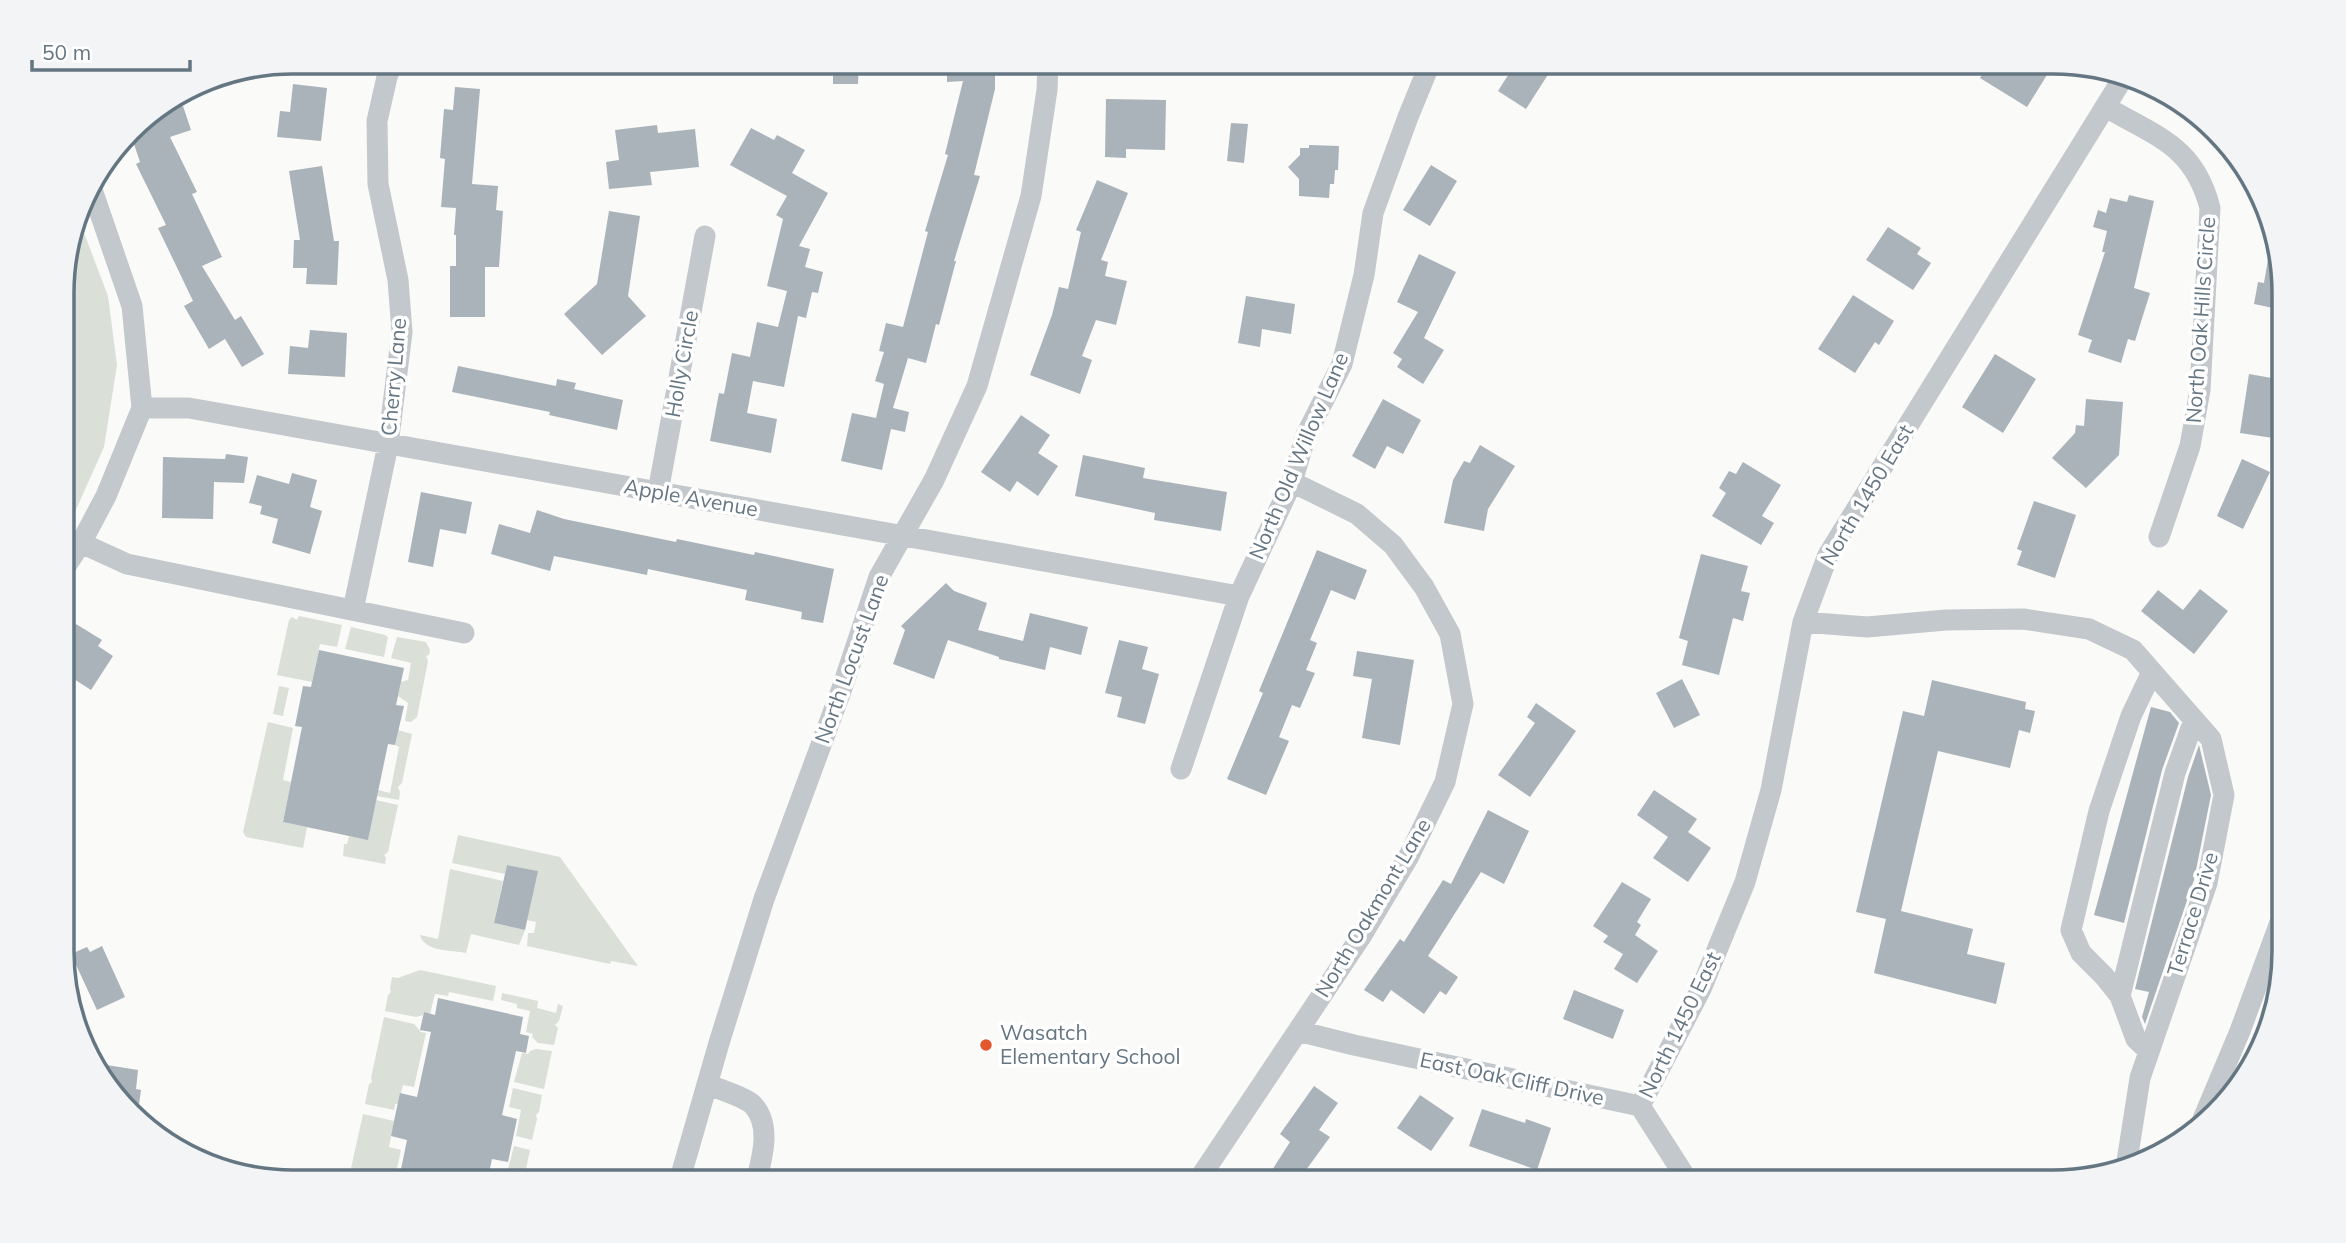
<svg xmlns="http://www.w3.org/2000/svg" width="2346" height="1243" viewBox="0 0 2346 1243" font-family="Mulish,sans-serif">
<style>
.green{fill:#dadfd7}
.building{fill:#aab3b9}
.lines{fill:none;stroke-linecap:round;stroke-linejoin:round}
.minor{stroke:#c3c8cc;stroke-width:21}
.poi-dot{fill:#e4572e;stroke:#fff;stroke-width:2.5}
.labels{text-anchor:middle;stroke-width:7;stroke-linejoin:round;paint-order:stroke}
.street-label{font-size:21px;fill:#657683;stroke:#fff}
.poi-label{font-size:21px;fill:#657683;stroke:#fff;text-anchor:start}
.rim{fill:none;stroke:#657683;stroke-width:3.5}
</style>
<rect width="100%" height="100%" fill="#fafaf8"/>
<path class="green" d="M78,217L108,296L117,365L104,447L62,541V277Z
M299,616L342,625L337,647L320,644L312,682L277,675L289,620L292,617L297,620Z
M351,627L385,635L388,637L384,657L345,649Z
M397,637L426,642L430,650L429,655L426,656L428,661L417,717L411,722L405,721L408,703L398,696L401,682L408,680L411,663L391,658Z
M279,686L289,688L283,716L273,714Z
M268,722L293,728L283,780L291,782L283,822L307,827L303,848L246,837L243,832Z
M398,730L412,734L402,783L398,787L400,792L399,800L377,796L378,790L390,793L399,747L395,745Z
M376,800L398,805L388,852L384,855L386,858L385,864L343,856L344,844H347L349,836L368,839Z
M458,835L560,857L638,966L611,961L610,964L527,946L528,933H534L536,922L527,920L537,871L507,865L505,874L452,863Z
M450,869L503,881L494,923L525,930L519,945L471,934L466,953C452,950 424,952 420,935L438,939Z
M420,970L496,986L493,1001L449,992L448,996L435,994L430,1014L424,1012L423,1015L416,1017L385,1011L388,995L391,992L390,989L392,977L398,978Z
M502,993L538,1001L537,1008L556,1013L558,1004L563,1006L559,1021L555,1025L558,1028L554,1045L538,1043L532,1037L533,1034L526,1032L530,1011L517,1008V1004L501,1000Z
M384,1017L414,1024L421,1032L426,1033L414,1087L403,1085L398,1104H395L394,1110L365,1104L369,1084L372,1082L371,1078Z
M536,1049L552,1051L544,1089L514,1082L522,1053L528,1054L530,1051Z
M513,1088L542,1095L539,1112L536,1115L537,1119L532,1140L516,1136L521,1110L509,1107Z
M363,1114L394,1121L389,1147L401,1150L394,1182H348Z
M514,1146L530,1150L526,1169L523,1172V1182H493L495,1170L507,1173Z"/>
<path class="building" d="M833,61H859L858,84H833Z
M947,61H995V89L974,175L980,176L954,261H956L939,325L936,324L926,363L908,358L893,408L909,412L905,432L891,429L882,470L841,461L852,413L876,418L884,384L875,381L884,352L879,351L886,323L903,327L928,232L925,231L948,155L945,154L963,81L947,82Z
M1517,61H1530L1549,73L1526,109L1498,91Z
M1990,61H2053L2055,62L2027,107L1980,78Z
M293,84L327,88L321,141L277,137L280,111L290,112Z
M455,87L480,89L472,184L498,186L496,210L503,211L499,267H485V317H450V266H456V235H454L456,208L441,207L445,159L440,158L444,109L453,110Z
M179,94L191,130L170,137L197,192L192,194L222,257L202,266L235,320L241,316L264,354L242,367L225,339L209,349L184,306L193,301L158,228L166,225L136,164L140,162L130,132L140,119Z
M1106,99L1166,100L1165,150L1126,149V158L1105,157Z
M1231,123L1248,124L1244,163L1227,161Z
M657,125L658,133L695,129L699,167L650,172L652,185L609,189L606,162L619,160L615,130Z
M751,128L774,140L777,135L805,150L792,173L828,193L799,246L810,249L805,267L823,272L818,293L812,292L806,318L798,316L784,387L753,381L747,413L777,419L771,453L710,441L719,393L724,394L732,353L750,357L757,322L778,327L787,291L767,286L783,219L776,215L787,196L730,165Z
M1309,145L1339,146L1338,170H1335L1334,184H1330L1329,198L1299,196V179L1288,167L1300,155V148H1309Z
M1431,165L1457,181L1430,226L1403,210Z
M322,166L334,241H339L337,285L306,284L307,268H293L294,240H300L289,171Z
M1097,180L1128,193L1101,260L1108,262L1105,276L1127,281L1116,325L1096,320L1082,356L1092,360L1080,394L1030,375L1052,315L1059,287L1068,289L1081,232L1076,230Z
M2129,195L2154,201L2134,288L2150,293L2135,341L2128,339L2121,363L2088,352L2092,340L2078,335L2105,252H2102L2107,231L2093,227L2098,210L2106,213L2110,198L2127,202Z
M609,211L640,216L628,296L646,316L602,355L564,314L597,284Z
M1888,227L1921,248L1917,254L1931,263L1913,290L1866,260Z
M2272,235L2283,263V310L2254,304L2258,282L2264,283Z
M1419,254L1456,272L1424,338L1444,350L1423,384L1397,367L1402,359L1393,353L1418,312L1397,302Z
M1853,295L1894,321L1879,345L1875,342L1855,373L1818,349Z
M1246,296L1295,304L1291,334L1262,329L1260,347L1238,343Z
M310,330L347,333L345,377L288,374L290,346L308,348Z
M1995,354L2036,379L2003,433L1962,407Z
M458,366L556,386L557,379L576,383L574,389L623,400L617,430L549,415L550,412L452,392Z
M2249,374L2283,380V408L2278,407L2273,438L2240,433Z
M1383,399L1421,420L1403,454L1387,446L1375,469L1352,456Z
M2086,399L2123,402L2119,455L2086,488L2052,458L2075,433L2076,425L2084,426Z
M1021,415L1050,435L1038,453L1058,466L1038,496L1017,481L1010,492L981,472Z
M1480,445L1515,466L1488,509L1484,531L1444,523L1453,480L1464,461L1470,463Z
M226,454L248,457L244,483L214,482L213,519L162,518L163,457L225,459Z
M1083,455L1145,468L1143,478L1227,492L1221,531L1154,520L1155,513L1075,496Z
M2242,459L2270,472L2243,529L2217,516Z
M1743,462L1781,485L1762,516L1774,523L1761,545L1712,516L1726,493L1719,488L1729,471L1736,474Z
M292,473L317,480L310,507L322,511L310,554L272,543L278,519L260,514L262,506L249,503L257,475L289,484Z
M421,492L472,502L466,534L440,529L433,567L408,562Z
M2034,501L2076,515L2055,578L2017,565L2022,551L2017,549Z
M537,510L564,519L676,542L677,539L754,555L755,552L834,569L823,623L801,619L802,612L745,600L747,590L648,569L647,575L554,556L550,571L491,554L499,524L530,533Z
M1317,550L1367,570L1355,600L1331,590L1310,640L1317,643L1306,670L1315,673L1300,708L1292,705L1279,737L1289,741L1266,795L1227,779L1263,693L1259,691Z
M1701,554L1748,566L1741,591L1750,593L1743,621L1733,618L1719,675L1682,665L1688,641L1679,638Z
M946,583L954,591L987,603L978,630L1023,641L1030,613L1088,627L1081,655L1050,647L1045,670L999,659V657L948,640L934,679L893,664L905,630L901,626Z
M2200,589L2228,611L2194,654L2141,611L2158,590L2183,610Z
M76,624L102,640L98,646L113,656L91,690L63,672V645Z
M1119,640L1148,647L1142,669L1159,674L1145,724L1117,717L1122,697L1105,693Z
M319,650L404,668L396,705L404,706L395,745L388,744L368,840L283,822L302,727L295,726L303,686L311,687Z
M1357,651L1414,660L1400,745L1362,738L1372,679L1353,676Z
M1682,679L1700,715L1674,728L1656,693Z
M1932,680L2026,702L2025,709L2035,711L2030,733L2019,730L2010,768L1938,751L1901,911L1973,929L1967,954L2005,963L1996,1004L1874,973L1886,919L1856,912L1903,711L1924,716Z
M1536,703L1576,731L1530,797L1498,775L1535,723L1527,717Z
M2151,707L2170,712L2179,723L2162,770L2124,923L2094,915Z
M2199,745L2211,795L2194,880L2145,1024L2142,1017L2149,992L2135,989L2188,777Z
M1654,790L1697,819L1688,832L1711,848L1688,882L1653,858L1668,837L1637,815Z
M1488,810L1529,831L1504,884L1481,872L1428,956L1458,977L1446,995L1440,991L1424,1014L1391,990L1383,1002L1364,990L1400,939L1404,942L1443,880L1451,884Z
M507,865L538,871L525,930L494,923Z
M1622,882L1651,899L1637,922L1641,925L1635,935L1658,951L1637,983L1614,969L1623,954L1603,942L1608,936L1593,926Z
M102,946L125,997L97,1010L71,954L87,947L90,952Z
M1574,990L1624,1010L1613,1039L1563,1019Z
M438,998L523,1017L520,1034L529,1036L526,1053L516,1051L502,1115L517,1119L508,1162L492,1159L487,1182H412L399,1179L407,1140L391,1136L394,1121L400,1093L417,1097L431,1032L420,1030L424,1012L435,1015Z
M94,1063L138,1070L136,1089L141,1090L138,1112L100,1079Z
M1314,1086L1338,1103L1319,1130L1330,1137L1298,1181H1265L1290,1142L1280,1134Z
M1420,1095L1454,1118L1431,1151L1397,1128Z
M1482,1109L1525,1123L1526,1119L1551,1128L1537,1170L1469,1146Z"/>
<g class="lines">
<path class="minor" d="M2106,107C2156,137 2194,145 2210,208L2200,390L2190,446L2159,537
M90,184L132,306L142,408
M142,408H189L1239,596
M658,492L705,236
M81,543L127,564L464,633
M62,572L81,543L106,496L142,408
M353,610L388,445L402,332L398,280L378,184L377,121L387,77L393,61
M1803,622L1867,627L1946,620L2023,619L2089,629L2133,650L2211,739L2224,795L2207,883L2140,1078L2127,1161
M1181,769L1239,596L1292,482L1306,435L1342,364L1364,275L1373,213L1408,117L1431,61
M2120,996L2175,773L2194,720
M1298,1031L1354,1045L1640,1106L1688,1181
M2149,1051L2136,1039L2120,996L2104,976L2081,953L2071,930L2099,811L2131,716L2152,672
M707,1084C718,1089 745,1097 753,1105C772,1126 762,1158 756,1182
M1640,1106L1701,989L1745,882L1771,790L1803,622L1828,555L2123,78
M2203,1119L2240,1031L2285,909
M679,1182L719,1043L764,899L841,691L879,577L934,480L977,386L1031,196L1047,90L1048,61
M1197,1182L1360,938L1409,856L1445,782L1463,704L1450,634L1424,587L1393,545L1357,514L1292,482"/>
</g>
<circle class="poi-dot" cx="986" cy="1045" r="7"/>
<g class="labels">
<g class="street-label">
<text transform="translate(2201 320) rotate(-86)" y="7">North Oak Hills Circle</text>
<text transform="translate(682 364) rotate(-80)" y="7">Holly Circle</text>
<text transform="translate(394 377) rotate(-85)" y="7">Cherry Lane</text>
<text transform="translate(1299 456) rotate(-67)" y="7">North Old Willow Lane</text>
<text transform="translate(1867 495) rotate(-59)" y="7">North 1450 East</text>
<text transform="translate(691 498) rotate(10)" y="7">Apple Avenue</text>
<text transform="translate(852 659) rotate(-70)" y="7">North Locust Lane</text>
<text transform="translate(1373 908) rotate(-59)" y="7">North Oakmont Lane</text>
<text transform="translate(2193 914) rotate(-73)" y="7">Terrace Drive</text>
<text transform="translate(1680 1025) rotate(-64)" y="7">North 1450 East</text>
<text transform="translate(1512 1079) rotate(12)" y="7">East Oak Cliff Drive</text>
</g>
<g class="poi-label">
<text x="1000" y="1040">Wasatch<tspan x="1000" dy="24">Elementary School</tspan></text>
</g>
</g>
<path d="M0 0H2346V1243H0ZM293 74H2053A219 219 0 0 1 2272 293V951A219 219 0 0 1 2053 1170H293A219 219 0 0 1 74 951V293A219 219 0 0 1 293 74Z" fill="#f3f4f5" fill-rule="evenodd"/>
<path class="rim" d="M293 74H2053A219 219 0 0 1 2272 293V951A219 219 0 0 1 2053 1170H293A219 219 0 0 1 74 951V293A219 219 0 0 1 293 74Z"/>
<path d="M32 60v10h158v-10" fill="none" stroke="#657683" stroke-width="3.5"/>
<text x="42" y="60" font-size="21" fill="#657683" stroke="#ffffff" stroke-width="5" paint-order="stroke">50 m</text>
</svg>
